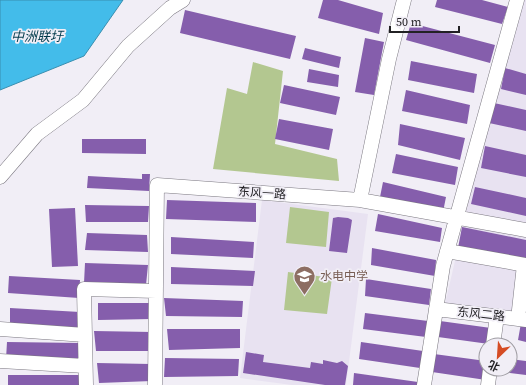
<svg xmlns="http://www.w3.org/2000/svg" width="526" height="385" viewBox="0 0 526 385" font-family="'Source Serif 4','Noto Sans SC',serif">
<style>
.built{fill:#e8e2f1}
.green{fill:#b3c790}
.water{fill:#43bcea;stroke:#398eaf}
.building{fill:#855eac}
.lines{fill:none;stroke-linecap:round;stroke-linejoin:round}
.minor-casing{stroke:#7b7880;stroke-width:15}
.minor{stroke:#fff;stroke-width:14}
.labels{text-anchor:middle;stroke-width:3.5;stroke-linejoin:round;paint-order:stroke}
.street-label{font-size:12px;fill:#222124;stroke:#f1eef6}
.education-label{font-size:12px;fill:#785e54;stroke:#f1eef6;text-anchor:start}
.water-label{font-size:13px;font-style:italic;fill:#01394b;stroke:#f1eef6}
</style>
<rect width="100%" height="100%" fill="#f1eef6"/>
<path class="built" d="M521,0H526V314L445,304L479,157Z
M262,200L368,214L346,385H292L240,378Z"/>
<path class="green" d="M253,62L283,71L275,144L337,159L339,181L213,169L227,88L247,94Z
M290,207L329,212L326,247L286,243Z
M288,272L332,278L327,314L284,310Z"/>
<path class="water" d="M0,0H123L84,56L0,90Z"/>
<path class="building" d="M323,0H338L383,13L379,34L318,18Z
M437,0H482L508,7L502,24L435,7Z
M185,10L296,36L290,59L180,33Z
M411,23L495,45L490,63L406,40Z
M365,38L384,42L374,95L355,92Z
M305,48L341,57L339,68L302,59Z
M411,61L477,74L474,93L408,80Z
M505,68L526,74V95L501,89Z
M309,69L339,75L338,87L307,82Z
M284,85L340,97L336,115L280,103Z
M406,90L470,105L467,124L402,111Z
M494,103L526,110V131L489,123Z
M279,119L333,129L329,150L275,139Z
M400,124L465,138L460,160L398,145Z
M82,139H146V154L82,153Z
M485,146L526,155V177L481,168Z
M396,154L458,167L455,185L392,173Z
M142,174H150L149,191L87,188L88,176L142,179Z
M383,182L446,197L443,212L380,197Z
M475,187L526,198V216L471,204Z
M167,200L256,203V222L166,219Z
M85,205L149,206L148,222H86Z
M75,208L78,266L52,267L49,209Z
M378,214L442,228L440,242L375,231Z
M338,217L348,218L352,220L347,253L329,251L333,218Z
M462,227L526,240V261L458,248Z
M87,233L147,235L148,252L85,250Z
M171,237L254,242L253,258L171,254Z
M372,248L436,260L435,276L371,265Z
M85,263L148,265L146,285L84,283Z
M171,267L255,271L253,286L171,284Z
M9,276L80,280L79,298L8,293Z
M366,279L431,289L429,305L365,296Z
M164,298L243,301L242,317L166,316Z
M98,303H153L152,319L98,320Z
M10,308L80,312V328L10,323Z
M365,313L428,321L426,337L363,329Z
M440,321L491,328L489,344L438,337Z
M521,323L526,324V342L518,340Z
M167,329H240V348L169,350Z
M94,331L152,332V351H96Z
M7,342L82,343V360L6,359Z
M361,342L423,351L420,368L359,359Z
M246,352L264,355L263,362L310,368L311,362L323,364V360L337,363L342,361L348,366L345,385H325L243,373Z
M434,354L486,361V380L432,372Z
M165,358L239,359L238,376L164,377Z
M510,359L526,361V375L493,371L494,369H510Z
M97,363L151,364L152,381L99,383Z
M354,373L418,382V385H353Z
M8,375H81L80,385H8Z"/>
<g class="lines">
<defs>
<path id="minor" d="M0,177L37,134L83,100L128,46L170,8L183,0
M360,200L526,230
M447,251L526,265
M436,309L526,320
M518,319L524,265
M0,329L85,335
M493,345L497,316
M0,361L85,366
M155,384L157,185L360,200L389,59L404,0
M86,385L84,289L156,291
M424,385L443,266L517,0
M488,385L490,369"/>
</defs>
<use href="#minor" class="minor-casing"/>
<use href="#minor" class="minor"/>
</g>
<defs>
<symbol id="school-pin" viewBox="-11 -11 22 30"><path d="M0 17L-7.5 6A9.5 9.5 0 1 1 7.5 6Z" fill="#8d6e63" stroke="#f1eef6"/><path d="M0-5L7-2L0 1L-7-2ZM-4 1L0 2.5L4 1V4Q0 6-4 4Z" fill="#fff"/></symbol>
</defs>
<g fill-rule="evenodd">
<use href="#school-pin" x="292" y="264" width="25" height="34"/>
</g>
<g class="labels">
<g class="street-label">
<text transform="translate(262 193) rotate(4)" y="4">东风一路</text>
<text transform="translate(481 314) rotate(6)" y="4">东风二路</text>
</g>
<g class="education-label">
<text x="320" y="280">水电中学</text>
</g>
<g class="water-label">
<text x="37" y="41">中洲联圩</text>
</g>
</g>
<g transform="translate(498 357) rotate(205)"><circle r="19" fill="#f1eef6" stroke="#9e9ca2"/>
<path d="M0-3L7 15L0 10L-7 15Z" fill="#d54c24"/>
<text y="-6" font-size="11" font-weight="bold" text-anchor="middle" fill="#222124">北</text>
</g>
<path d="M390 26v6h69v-6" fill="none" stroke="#222124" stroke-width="2"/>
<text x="396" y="26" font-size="12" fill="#222124" stroke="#f1eef6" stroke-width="3" paint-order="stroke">50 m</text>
</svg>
